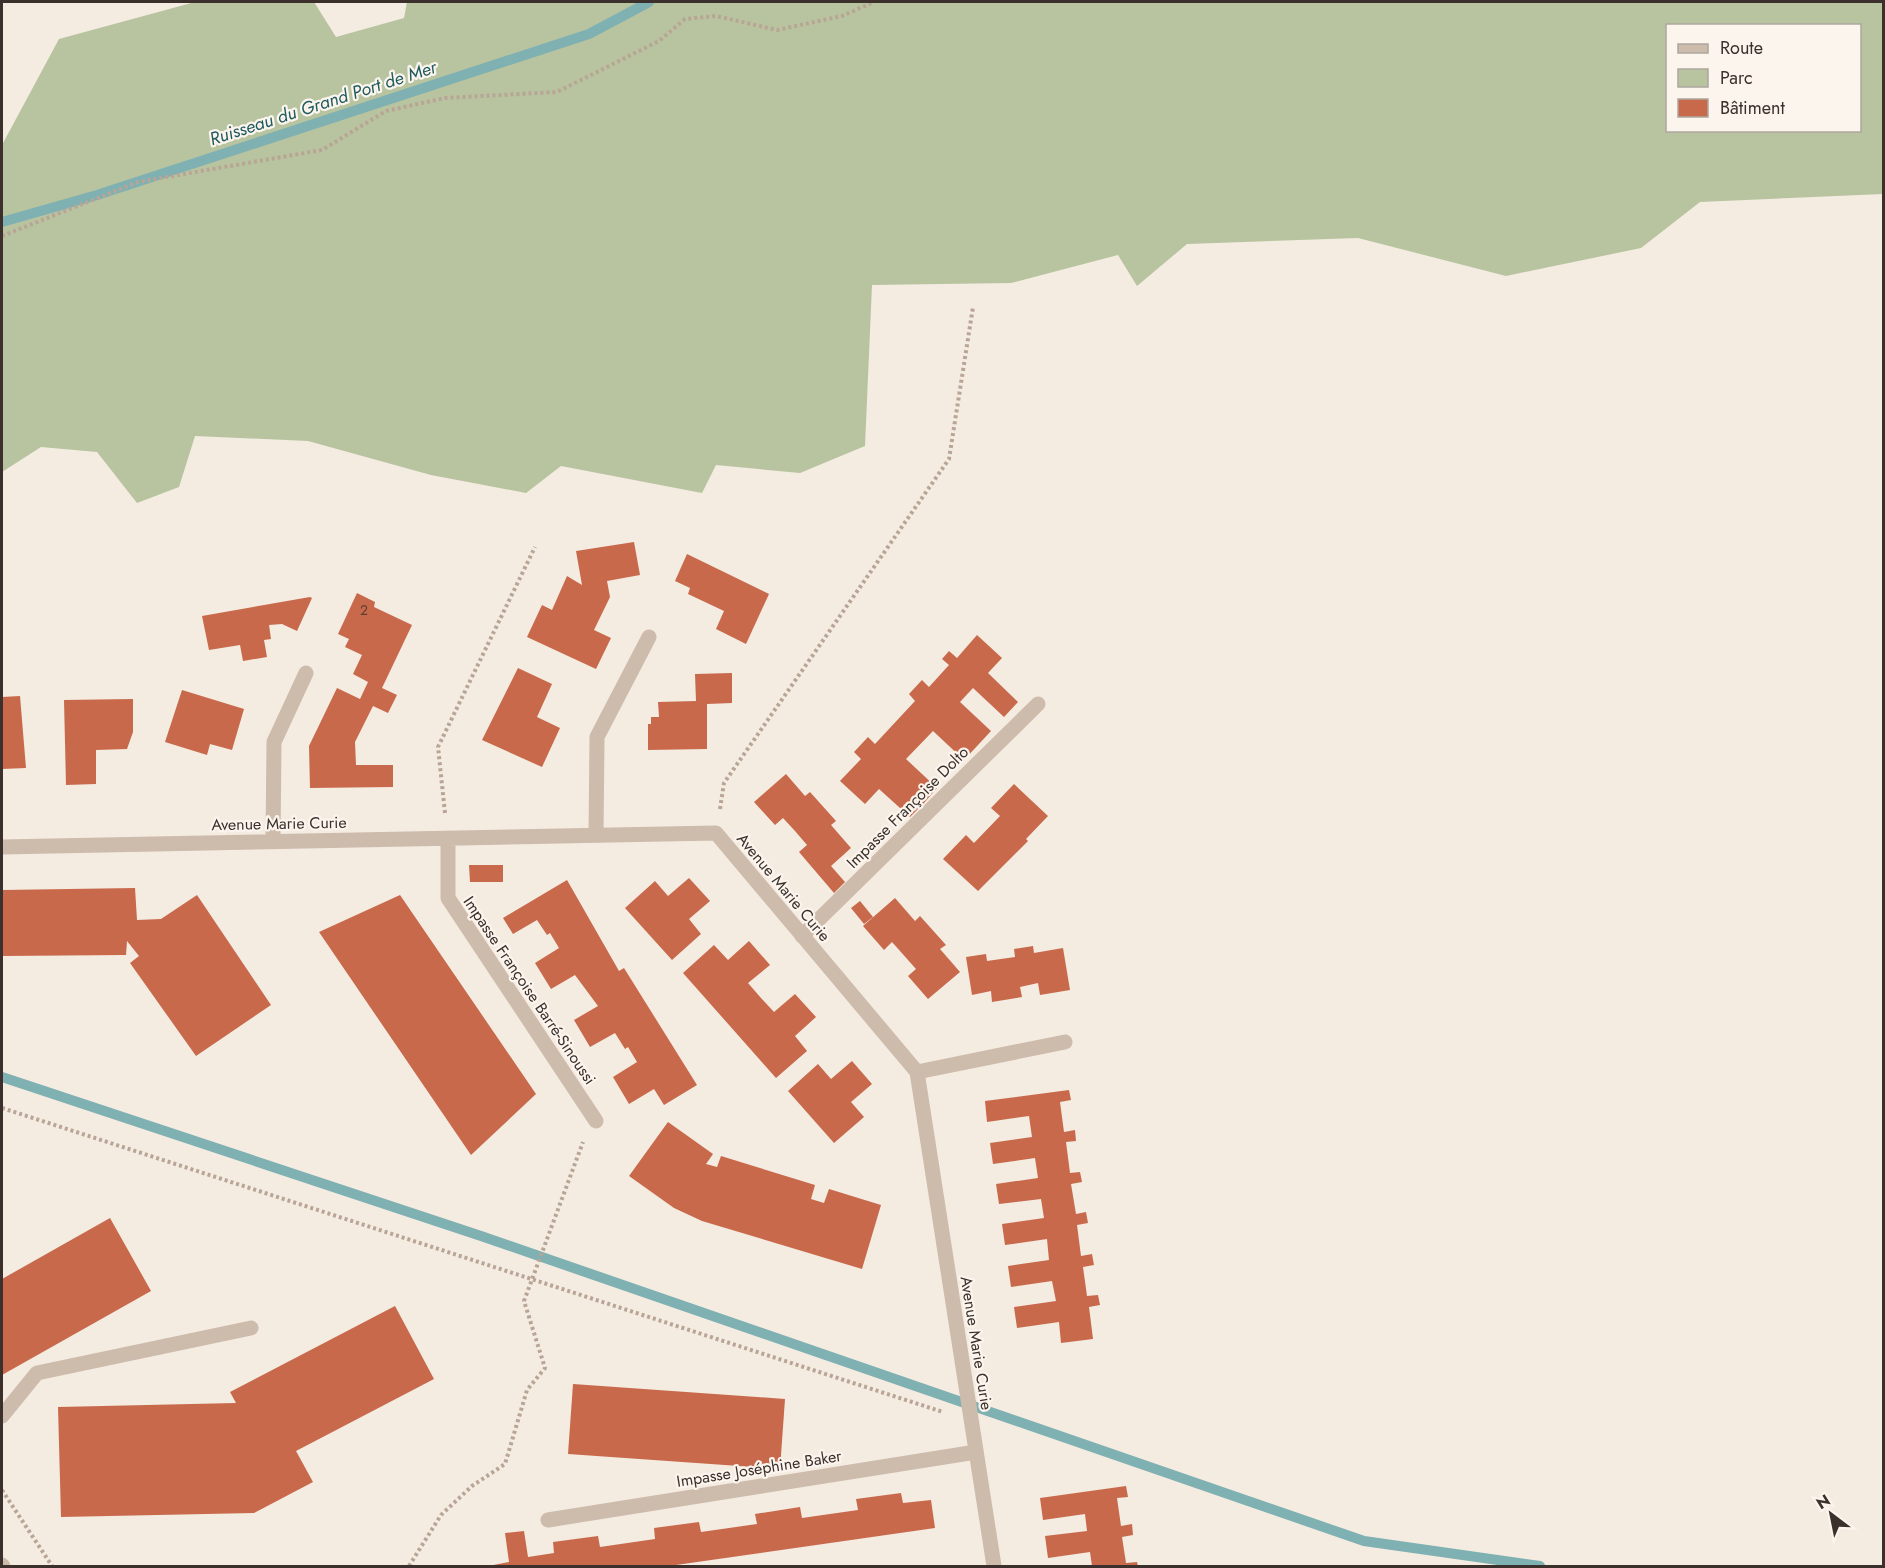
<svg xmlns="http://www.w3.org/2000/svg" width="1885" height="1568" viewBox="0 0 1885 1568" font-family="Jost,sans-serif">
<style>
.green{fill:#b8c4a0;fill-rule:evenodd}
.lines{fill:none;stroke-linecap:round;stroke-linejoin:round}
.stream{stroke:#7fb0b2;stroke-width:10}
.building{fill:#c8694b}
.path{stroke:#b9a596;stroke-width:4;stroke-dasharray:3 3;stroke-linecap:butt}
.minor{stroke:#cdbbac;stroke-width:15}
.labels{text-anchor:middle;stroke-width:4.5;stroke-linejoin:round;paint-order:stroke}
.number-label{font-size:14px;fill:#5e3e33}
.street-label{font-size:16px;fill:#3b302b;stroke:#fbf5ee}
.water-label{font-size:18px;font-style:italic;fill:#1f5a5e;stroke:#fbf5ee}
</style>
<rect width="100%" height="100%" fill="#f4ebe1"/>
<path class="green" d="M195,2H314L336,37L404,18L407,2H1883V194L1700,202L1641,248L1506,276L1358,238L1187,244L1137,286L1118,255L1011,283L872,285L865,446L800,473L716,465L702,493L561,466L526,493L431,475L308,441L195,436L179,487L137,503L97,452L41,447L2,472V145L59,39ZM1668,26H1860V130H1668Z"/>
<g class="lines">
<path class="stream" d="M2,222L97,195L589,34L649,2
M2,1077L481,1236L1364,1541L1540,1566"/>
</g>
<path class="building" d="M634,542L640,575L607,581L610,597L594,630L611,638L596,669L527,637L542,605L552,610L567,576L582,585L576,551Z
M687,554L769,594L746,644L716,629L724,611L688,594L690,588L675,581Z
M357,593L375,602L374,607L412,625L382,688L397,695L388,713L373,706L355,742L356,765H393V787L310,788L309,746L337,688L360,699L368,682L353,674L362,655L345,647L349,639L338,634Z
M310,597L312,598L297,631L282,624L269,625L271,639L264,640L267,657L243,661L240,645L209,650L202,616Z
M977,635L1002,658L988,673L1018,702L1004,717L973,688L960,702L991,731L978,745L964,760L933,731L906,759L937,788L924,803L910,817L879,789L865,804L840,781L861,759L854,752L868,737L875,744L915,701L909,694L922,680L929,687L949,665L942,659L949,651L957,658Z
M518,668L552,684L537,717L560,728L542,767L482,740Z
M732,673V703L707,704V749L648,750V724H651V717H659L658,702L696,701L695,674Z
M182,690L244,709L232,750L210,744L207,755L165,742Z
M20,696L26,768L2,769V697Z
M133,699V732L127,749L96,750V784L66,785L64,700Z
M786,774L805,796L810,792L836,821L831,825L851,848L831,866L845,882L834,893L799,852L807,845L795,831L783,818L775,825L754,802Z
M1014,784L1048,816L1026,839L1028,841L978,891L943,859L966,835L974,843L1000,816L991,808Z
M469,865H503V882H470Z
M689,878L710,901L689,919L701,934L672,960L625,908L655,881L668,896Z
M567,880L619,971L624,968L697,1085L664,1105L654,1089L629,1104L613,1077L637,1062L628,1047L625,1049L615,1033L590,1047L574,1020L598,1006L575,975L551,989L535,963L559,948L550,933L547,935L537,920L513,934L503,918Z
M135,888L137,920L161,919L197,895L271,1005L196,1056L130,963L139,956L127,941L126,955L2,956V890Z
M400,895L536,1094L471,1155L319,932Z
M895,898L915,921L920,916L946,945L940,949L960,972L928,999L908,976L916,969L892,942L884,950L863,926Z
M860,901L873,917L864,924L851,908Z
M749,941L770,965L748,983L761,998L774,1012L795,994L816,1017L795,1036L807,1051L776,1078L683,973L714,945L728,960Z
M1033,946L1034,953L1063,948L1070,990L1040,995L1038,983L1020,987L1022,997L992,1002L991,991L972,995L966,957L986,954L987,961L1015,957L1014,949Z
M852,1061L872,1084L851,1102L864,1117L834,1143L788,1091L818,1064L831,1079Z
M1069,1090L1071,1100L1060,1102L1064,1132L1075,1130L1076,1141L1066,1142L1070,1173L1080,1172L1082,1182L1071,1184L1076,1214L1086,1212L1088,1223L1077,1225L1081,1256L1092,1254L1094,1265L1083,1267L1087,1296L1098,1295L1100,1305L1089,1307L1093,1339L1061,1343L1059,1322L1017,1328L1014,1307L1056,1301L1052,1281L1011,1287L1008,1266L1049,1260L1047,1239L1005,1245L1002,1224L1044,1218L1041,1199L999,1204L996,1184L1038,1178L1035,1158L993,1164L990,1143L1032,1137L1029,1116L987,1122L985,1101Z
M668,1122L713,1154L706,1164L717,1167L721,1156L815,1185L811,1199L824,1203L829,1189L881,1205L862,1269L702,1221L674,1208L629,1176Z
M110,1218L151,1291L2,1375V1279Z
M395,1306L434,1379L296,1451L313,1482L254,1513L61,1517L58,1407L236,1403L230,1392Z
M573,1384L785,1399L780,1469L568,1454Z
M1126,1486L1128,1497L1117,1498L1121,1526L1132,1524L1133,1535L1122,1537L1126,1563L1137,1562L1138,1566H1092L1090,1552L1048,1558L1045,1536L1087,1531L1085,1514L1043,1520L1040,1498Z
M901,1493L903,1503L931,1500L935,1528L669,1566H488L509,1562L505,1533L524,1531L528,1557L554,1553L553,1542L598,1536L600,1547L655,1539L654,1528L699,1522L701,1532L757,1524L755,1514L800,1507L802,1518L858,1510L856,1499Z"/>
<g class="lines">
<path class="path" d="M2,236L138,182L322,150L386,111L445,98L557,92L659,41L685,19L716,16L777,30L842,16L874,2
M720,809L724,783L949,459L973,307
M445,813L438,747L535,547
M2,1108L943,1412
M2,1490L52,1566
M409,1566L441,1515L472,1486L505,1464L527,1390L545,1368L524,1301L583,1142"/>
<path class="minor" d="M596,835L597,737L649,637
M448,838V898L596,1121
M273,841L274,742L306,673
M2,847L716,833L917,1072L994,1566
M802,936L1038,704
M917,1072L1065,1042
M2,1416L37,1373L251,1328
M548,1520L976,1452
M2,1565L3,1566"/>
</g>
<g class="labels">
<g class="number-label">
<text x="364" y="615">2</text>
</g>
<g class="street-label">
<text transform="translate(907 807) rotate(-45)" y="6">Impasse Françoise Dolto</text>
<text transform="translate(279 823) rotate(-1)" y="6">Avenue Marie Curie</text>
<text transform="translate(784 887) rotate(50)" y="6">Avenue Marie Curie</text>
<text transform="translate(530 990) rotate(56)" y="6">Impasse Françoise Barré-Sinoussi</text>
<text transform="translate(977 1343) rotate(81)" y="6">Avenue Marie Curie</text>
<text transform="translate(759 1468) rotate(-9)" y="6">Impasse Joséphine Baker</text>
</g>
<g class="water-label">
<text transform="translate(323 103) rotate(-18)" y="6">Ruisseau du Grand Port de Mer</text>
</g>
</g>
<rect width="1885" height="1568" fill="none" stroke="#3b302b" stroke-width="6"/>
<rect x="1666" y="24" width="195" height="108" fill="#fbf5ee" stroke="#aea6a0" stroke-width="1.5"/>
<rect x="1678" y="44" width="30" height="9" fill="#cdbbac" stroke="#aea6a0" stroke-width="1.5"/>
<text x="1720" y="54" font-size="18" fill="#3b302b">Route</text>
<rect x="1678" y="69" width="30" height="18" fill="#b8c4a0" stroke="#aea6a0" stroke-width="1.5"/>
<text x="1720" y="84" font-size="18" fill="#3b302b">Parc</text>
<rect x="1678" y="99" width="30" height="18" fill="#c8694b" stroke="#aea6a0" stroke-width="1.5"/>
<text x="1720" y="114" font-size="18" fill="#3b302b">Bâtiment</text>
<g transform="translate(1831 1514) rotate(328)" stroke="#fbf5ee" stroke-width="4.5" paint-order="stroke">
<path d="M0-4.5L10 22L0 15L-10 22Z" fill="#3b302b"/>
<text y="-9" font-size="16" font-weight="bold" text-anchor="middle" fill="#3b302b">N</text>
</g>
</svg>
